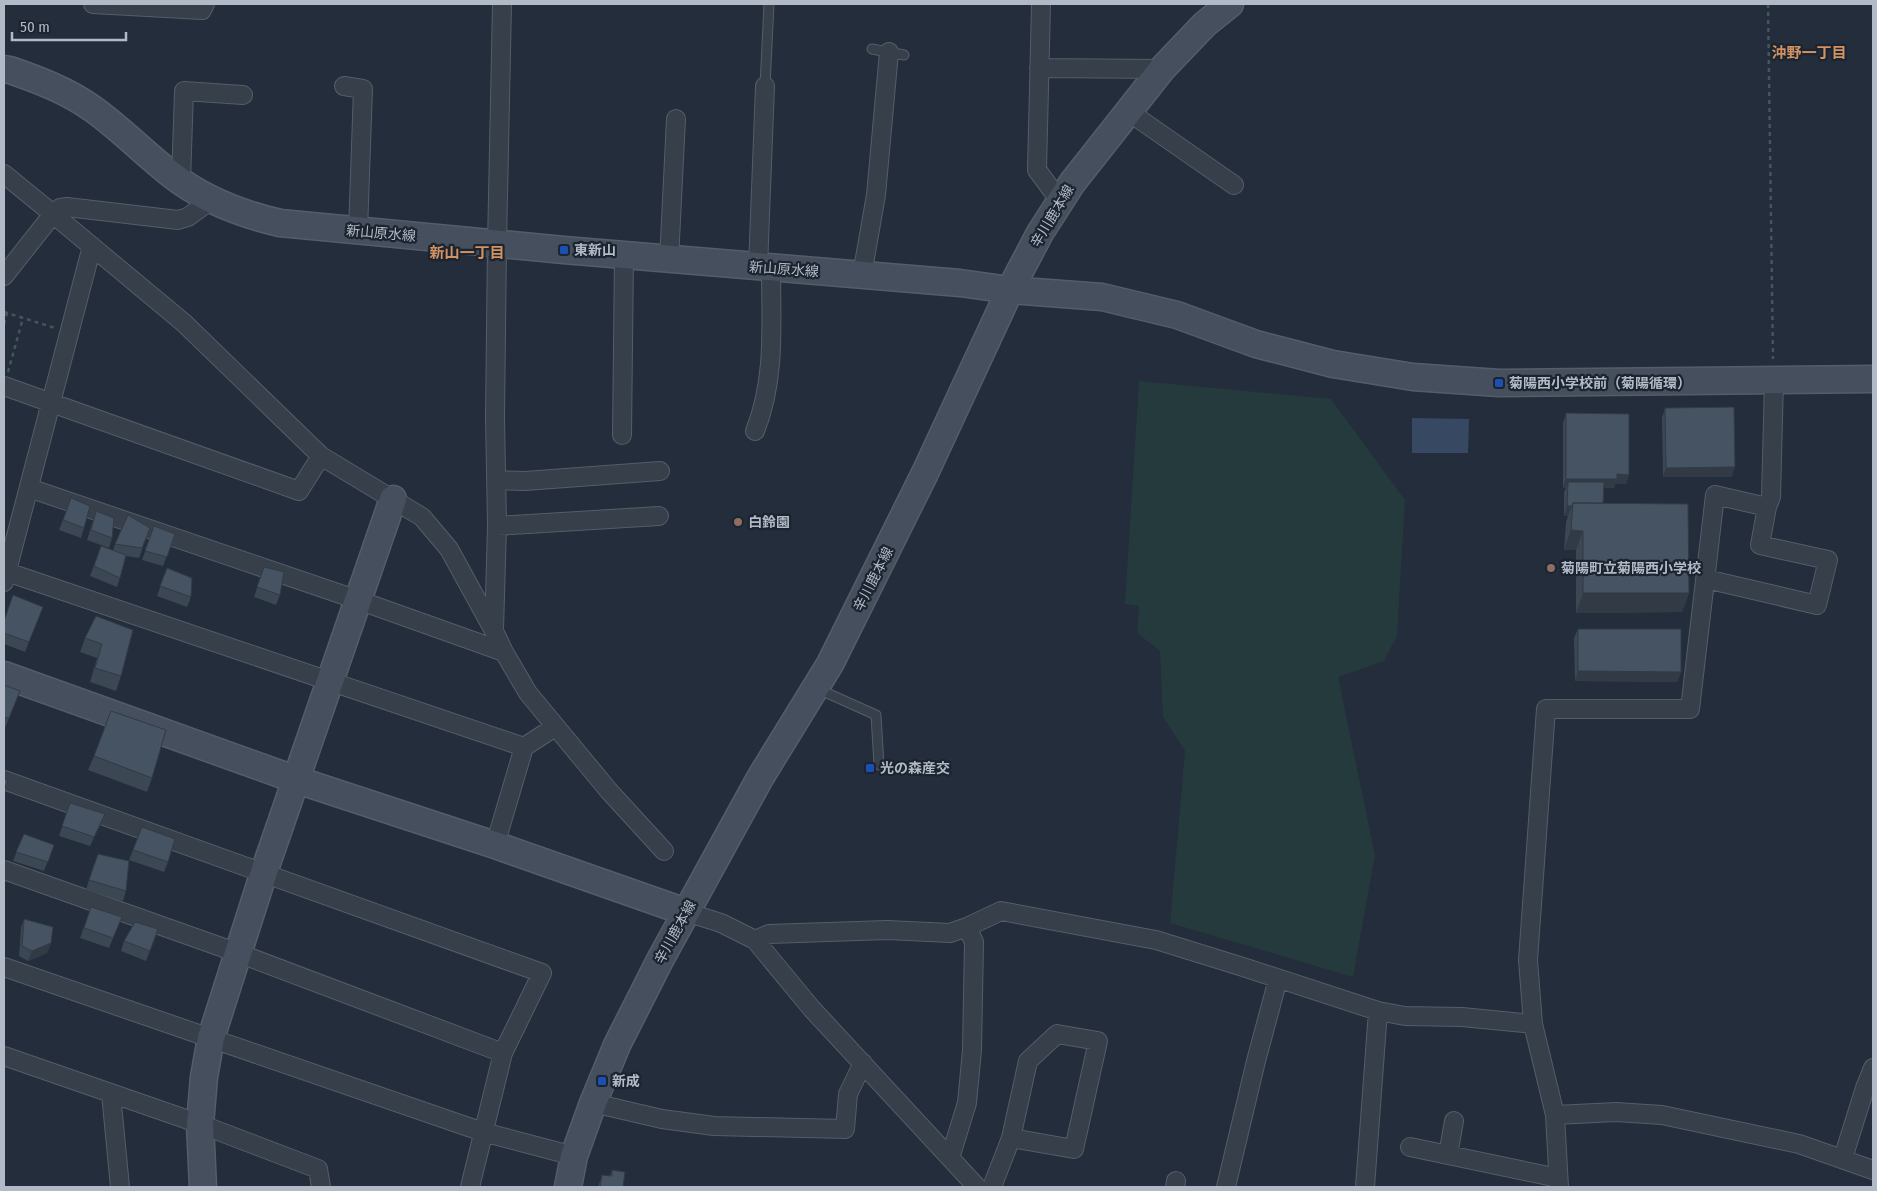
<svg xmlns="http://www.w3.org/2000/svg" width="1877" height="1191" viewBox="0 0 1877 1191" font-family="'Fira Sans Condensed','Noto Sans JP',sans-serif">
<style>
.green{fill:#253a3c}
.water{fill:#374962}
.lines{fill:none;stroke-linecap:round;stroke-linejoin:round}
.lane-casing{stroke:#555d69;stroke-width:11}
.street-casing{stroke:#555d69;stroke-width:20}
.secondary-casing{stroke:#555d69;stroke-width:29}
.path{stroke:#435759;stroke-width:2.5;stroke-dasharray:4 4;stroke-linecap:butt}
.lane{stroke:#373f4b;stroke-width:9}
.street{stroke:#373f4b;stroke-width:18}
.secondary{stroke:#454f5e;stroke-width:26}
.wall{fill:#3c4754}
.shaded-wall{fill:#313a45}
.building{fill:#465362;stroke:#313a45}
.transit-dot{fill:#1a4fb4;stroke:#1c2430;stroke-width:2}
.education-dot{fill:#8d6e63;stroke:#1c2430;stroke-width:2}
.labels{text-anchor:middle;stroke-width:4.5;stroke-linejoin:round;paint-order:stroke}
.street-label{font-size:14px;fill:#b2bac7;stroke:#1c2430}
.poi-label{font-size:14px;font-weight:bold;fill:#b2bac7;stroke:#1c2430;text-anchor:start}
.neighbourhood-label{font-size:15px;font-weight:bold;fill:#d29262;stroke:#1c2430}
</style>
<rect width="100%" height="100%" fill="#232d3b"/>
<path class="green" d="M1139,381L1331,399L1405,500L1397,636L1384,661L1338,677L1375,855L1353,977L1170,923L1185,751L1163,717L1160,651L1137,633L1139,606L1125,604Z"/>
<path class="water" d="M1412,418L1469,419L1468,453H1412Z"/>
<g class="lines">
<defs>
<path id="lane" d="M872,49L904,55
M765,86L769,4
M818,689L876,715L879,765"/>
<path id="street" d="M93,4L202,10L205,4
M1041,4L1037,170L1060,201
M1039,68L1162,69
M344,86L363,89L358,231
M1129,112L1234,185
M4,174L53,214L60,208L67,207L178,220L188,217L211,200
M181,181L184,91L243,95
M669,260L676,119
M758,267L765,86
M862,275L876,195L889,52
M4,276L53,214L184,323L321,456L422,517L449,549L494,631L504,652L528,693L609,791L664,851
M4,386L299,491L321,456
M755,431C776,379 771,323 771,268
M622,435L624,255
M496,480L525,481L660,471
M29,488L358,600L504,652
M497,526L659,516
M7,572L524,747
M1706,579L1817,605L1828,560L1760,545L1767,507
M4,582L92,246
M494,630L497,526L495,417L497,244L502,4
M4,780L542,973L503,1053L470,1187
M495,845L524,747L555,727
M4,870L238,953L503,1053
M686,912L721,923L755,940L812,1009L977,1187
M755,940L769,934L887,930L950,933L967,927L1001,911L1156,940L1243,967L1378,1011L1405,1016L1462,1017L1533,1024
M4,967L483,1132L574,1156
M4,1056L200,1124L318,1169L321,1187
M111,1094L120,1187
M593,1103L662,1119L714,1126L845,1129L848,1094L863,1063
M1555,1115L1616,1112L1662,1115L1799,1144L1873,1170
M1410,1147L1558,1178
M1448,1155L1454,1121
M950,1158L967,1103L972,1050L974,942L967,927
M1843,1158L1865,1088L1873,1068
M992,1187L1011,1138L1028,1061L1057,1034L1098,1041L1074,1149L1011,1138
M1175,1187L1176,1181
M1226,1187L1256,1061L1278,979
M1365,1187L1378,1011
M1559,1187L1555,1115L1533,1024L1528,960L1546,709H1690L1715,495L1767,507L1771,497L1774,381"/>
<path id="secondary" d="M4,69L10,70C39,80 68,91 93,109C121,129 145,154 172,175C204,200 241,214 280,223L564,250L960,283L1010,290L1102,297L1177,315L1256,344L1333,364L1413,377L1499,383L1873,379
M4,675L297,780L495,845L686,912
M203,1187L200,1124L204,1077L211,1038L264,872L393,499
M568,1187L574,1156L593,1103L617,1045L660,960L760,778L830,664L925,473L1010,290L1040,233L1072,183L1162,69L1205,24L1230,4"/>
</defs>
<use href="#lane" class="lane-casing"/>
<use href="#street" class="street-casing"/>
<use href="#secondary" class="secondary-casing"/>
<path class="path" d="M1768,4L1773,359
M4,312L55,328
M4,324L7,313
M8,372L23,318"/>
<use href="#lane" class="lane"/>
<use href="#street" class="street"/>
<use href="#secondary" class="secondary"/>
</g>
<path class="wall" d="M1665,408L1732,477H1663L1662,418Z
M1566,413L1629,475L1626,484H1615L1614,488H1604L1603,503L1689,593L1682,612L1576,613V550H1564L1566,522L1568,516H1564V492L1566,488H1563V423Z
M71,498L84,528L81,538L59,530Z
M96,511L112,538L109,548L87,540Z
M154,526L175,534L163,566L142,560Z
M150,528L139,558L126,556L120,578L117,587L90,576L101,546L113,550L115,544Z
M264,567L280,595L276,605L254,597Z
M167,568L191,597L187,607L157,596Z
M43,607L25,652L4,644V621Z
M96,616L121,676L116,691L90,682L97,658L80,652L85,638Z
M1578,629L1681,672L1677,682L1575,681L1574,638Z
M4,685L16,701L5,728H4Z
M94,756L152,778L147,792L88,770Z
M70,803L101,824L90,846L59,836Z
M142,827L168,862L164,872L129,860Z
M24,834L54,845L44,871L13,861Z
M94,863L126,891L123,901L86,890Z
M91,907L118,926L109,948L80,938Z
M24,919L51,943L47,953L28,961L19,956L21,928Z
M158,929L146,961L121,951L124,941Z
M612,1170L623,1187H598L602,1175L610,1176Z"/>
<path class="shaded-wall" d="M1735,467L1732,477H1663L1666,468Z
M1617,474L1629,475L1626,484H1615L1614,488H1568V482L1566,488H1563L1566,479Z
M1567,506H1572L1568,516H1564Z
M1571,530L1583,531L1576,550H1564Z
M1583,593H1689L1682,612L1576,613Z
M1578,671L1681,672L1677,682L1575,681Z
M105,814L101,824L90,846L94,837Z
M51,943L47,953L28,961L32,951Z"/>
<path class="building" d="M1734,407L1735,467L1666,468L1665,408Z
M1566,413L1629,414V475L1617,474V479H1566Z
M1568,482H1604L1603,503H1573L1572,506H1567Z
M71,498L90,506L84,528L63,520Z
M1573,503L1688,504L1689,593H1583V531L1571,530Z
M96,511L114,518L112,538L91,530Z
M128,515L150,528L142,548L115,544Z
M154,526L175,534L167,557L145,551Z
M101,546L126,555L120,578L94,566Z
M264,567L284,572L280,595L257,587Z
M167,568L192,578L191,597L160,586Z
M13,595L43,607L29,642L4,633V621Z
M96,616L133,630L121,676L95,668L102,644L85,638Z
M1578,629H1681V672L1578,671Z
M4,685L20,691L9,718L4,717Z
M111,711L166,730L152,778L94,756Z
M4,779L8,780L4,790Z
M70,803L105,814L94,837L62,826Z
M142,827L175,839L168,862L133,850Z
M24,834L54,845L48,862L16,852Z
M98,854L129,861L126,891L89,880Z
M91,907L122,917L113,938L84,928Z
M24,919L53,927L51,943L32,951L22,946Z
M135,922L158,929L150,951L124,941Z
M612,1170L625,1172L623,1187H600L602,1175L612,1176Z"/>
<g class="transit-dot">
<rect x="559" y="245" width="10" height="10" rx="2.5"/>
<rect x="1494" y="378" width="10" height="10" rx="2.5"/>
<rect x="865" y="763" width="10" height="10" rx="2.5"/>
<rect x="597" y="1076" width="10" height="10" rx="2.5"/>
</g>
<g class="education-dot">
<circle cx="738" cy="522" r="5"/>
<circle cx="1551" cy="568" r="5"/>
</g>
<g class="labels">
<g class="street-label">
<text transform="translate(1052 216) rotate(-59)" y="5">辛川鹿本線</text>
<text transform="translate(381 233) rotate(5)" y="5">新山原水線</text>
<text transform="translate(784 269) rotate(4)" y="5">新山原水線</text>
<text transform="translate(873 579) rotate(-63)" y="5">辛川鹿本線</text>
<text transform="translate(675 932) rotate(-61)" y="5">辛川鹿本線</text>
</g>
<g class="poi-label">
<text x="574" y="255">東新山</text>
<text x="1509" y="388">菊陽西小学校前（菊陽循環）</text>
<text x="748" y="527">白鈴園</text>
<text x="1561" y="573">菊陽町立菊陽西小学校</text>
<text x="880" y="773">光の森産交</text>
<text x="612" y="1086">新成</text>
</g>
<g class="neighbourhood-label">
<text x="1809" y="58">沖野一丁目</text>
<text x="467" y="258">新山一丁目</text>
</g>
</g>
<rect width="1877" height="1191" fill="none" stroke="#b2bac7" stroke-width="10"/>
<path d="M12 32v8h114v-8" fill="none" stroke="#b2bac7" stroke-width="2.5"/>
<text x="20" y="32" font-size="15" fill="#b2bac7" stroke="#1c2430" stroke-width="4" paint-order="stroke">50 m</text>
</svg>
